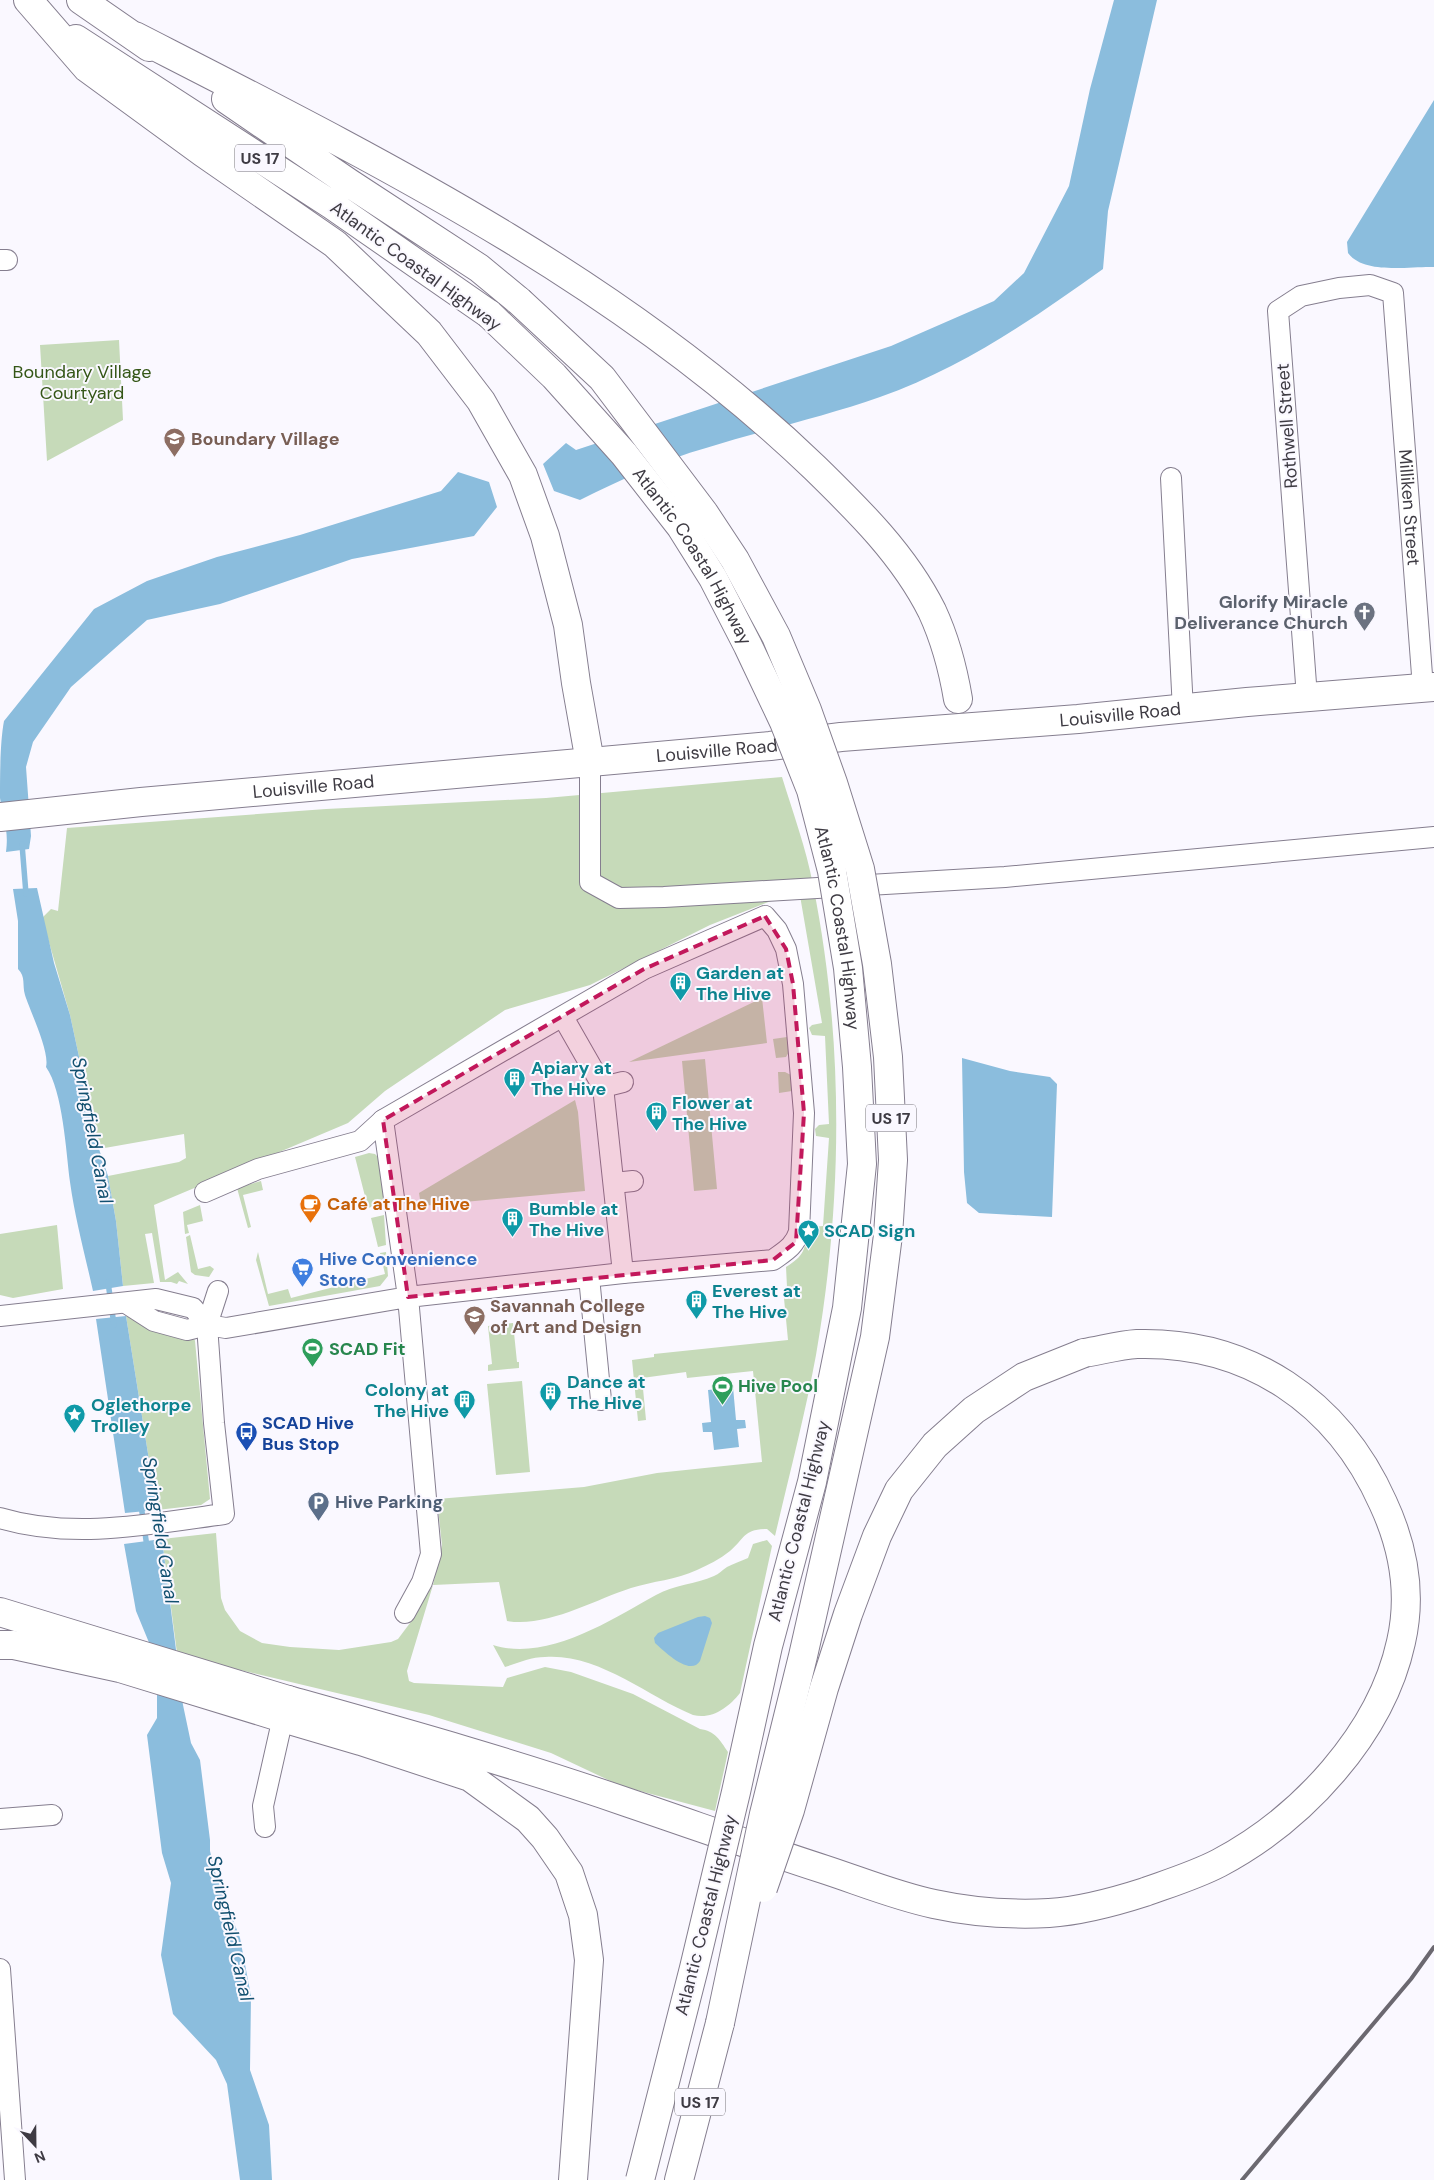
<svg xmlns="http://www.w3.org/2000/svg" width="1434" height="2180" viewBox="0 0 1434 2180" font-family="'DM Sans',sans-serif">
<style>
.green{fill:#c6dab9}
.water{fill:#8bbddd}
.lines{fill:none;stroke-linecap:round;stroke-linejoin:round}
.stream{stroke:#8bbddd;stroke-width:5.5}
.minor-casing{stroke:#857e8f;stroke-width:22}
.secondary-casing{stroke:#857e8f;stroke-width:30}
.motorway-casing{stroke:#857e8f;stroke-width:30}
.minor{stroke:#fff;stroke-width:20}
.secondary{stroke:#fff;stroke-width:28}
.motorway{stroke:#fff;stroke-width:28}
.rail{stroke:#6b6870;stroke-width:4}
.motorway-bridge-casing{stroke:#857e8f;stroke-width:30;stroke-linecap:butt}
.motorway-bridge{stroke:#fff;stroke-width:28}
.marked{fill:#c2185b;fill-opacity:0.2;stroke:#c2185b;stroke-width:4;stroke-dasharray:10 6;stroke-linejoin:round}
.labels{text-anchor:middle;stroke-width:4;stroke-linejoin:round;paint-order:stroke}
.shield{fill:#faf8ff;stroke:#76747b;stroke-width:1}
.shield-label{font-size:16px;font-weight:bold;fill:#3e3b43}
.street-label{font-size:18px;fill:#3e3b43;stroke:#faf8ff}
.park-label{font-size:18px;fill:#345616;stroke:#faf8ff}
.education-label{font-size:18px;font-weight:bold;fill:#785e54;stroke:#faf8ff;text-anchor:start}
.worship-label{font-size:18px;font-weight:bold;fill:#5b616d;stroke:#faf8ff;text-anchor:end}
.culture-label{font-size:18px;font-weight:bold;fill:#0d838f;stroke:#faf8ff;text-anchor:start}
.food-label{font-size:18px;font-weight:bold;fill:#c56008;stroke:#faf8ff;text-anchor:start}
.shop-label{font-size:18px;font-weight:bold;fill:#366cbe;stroke:#faf8ff;text-anchor:start}
.leisure-label{font-size:18px;font-weight:bold;fill:#27864d;stroke:#faf8ff;text-anchor:start}
.transit-label{font-size:18px;font-weight:bold;fill:#164399;stroke:#faf8ff;text-anchor:start}
.service-label{font-size:18px;font-weight:bold;fill:#4e5e75;stroke:#faf8ff;text-anchor:start}
.water-label{font-size:19px;font-style:italic;fill:#125070;stroke:#faf8ff}
</style>
<rect width="100%" height="100%" fill="#faf8ff"/>
<path class="green" d="M119,340L123,420L47,461L40,345Z
M782,777C793,813 806,848 813,885C844,1039 843,1200 816,1355C805,1415 789,1476 775,1536L767,1529C744,1529 745,1538 730,1551C720,1559 708,1565 697,1570C676,1580 653,1581 631,1588C594,1600 546,1628 507,1621L499,1582L433,1585L407,1671L409,1681L414,1683L503,1687L507,1678L545,1667L571,1672L633,1694L700,1729C715,1731 720,1740 728,1752L715,1811L621,1786L551,1753L429,1715L236,1669L177,1653L162,1539L216,1533L221,1598L225,1610L240,1631L262,1643L290,1647L339,1650L391,1642L398,1639L410,1623L433,1585L442,1545L437,1499L584,1487L657,1473L762,1462L753,1371L687,1378L686,1372L642,1378L646,1420L638,1421L632,1360L654,1357V1354L788,1340L783,1288L787,1287L786,1267C809,1253 802,1247 811,1227L823,1226L829,1138L816,1136L815,1129L819,1125L829,1124L825,1036L812,1035L809,1028L812,1025L822,1023L799,890L710,925L590,985L505,1010L385,1091L348,1123L154,1205L165,1280L178,1272L188,1284L179,1281L177,1284L171,1282H160L152,1233L145,1234L154,1283L123,1286L116,1221L108,1176L179,1162L186,1158L184,1134L99,1149L70,1015L42,918L51,909L58,911L67,828L326,809L546,798Z
M762,998L767,1043L629,1062Z
M787,1037L789,1052L786,1057L776,1058L773,1039Z
M705,1059L717,1189L694,1191L682,1061Z
M778,1072H785L791,1075L792,1091L779,1093Z
M575,1100L578,1112L585,1191L421,1206L419,1193Z
M369,1153L375,1154L378,1157L387,1202L368,1208L355,1157Z
M261,1181L263,1190L243,1195L251,1227L248,1228L237,1188Z
M200,1205L203,1221L187,1225L189,1233L185,1234L183,1212Z
M384,1215L386,1245L378,1247L371,1218Z
M57,1225L63,1289L13,1298L0,1295V1234Z
M190,1235L198,1269L210,1266L214,1269L209,1277L195,1275L191,1272L186,1237Z
M258,1252L268,1294L288,1289L291,1298L385,1274L380,1253L386,1252L388,1276L380,1286L269,1306L256,1260Z
M126,1316L194,1338L195,1341L210,1499L201,1505L157,1510Z
M513,1323L517,1362H519V1368L488,1371V1365L492,1364L488,1326Z
M522,1381L530,1472L496,1475L487,1384Z
M767,1540L772,1546L740,1693C729,1707 712,1720 693,1715C647,1696 598,1653 545,1657C531,1657 518,1663 505,1667L493,1645C547,1662 611,1620 656,1595C673,1585 696,1584 714,1576C719,1574 722,1570 727,1567C733,1564 741,1561 748,1558L753,1544Z"/>
<path class="water" d="M1114,0H1157L1108,211L1103,269C1033,319 962,368 880,397C823,417 764,430 706,448C663,460 620,480 580,500L554,491L543,464L566,443L576,450L891,346L994,301L1024,273L1069,186L1090,89Z
M1434,100V267C1410,266 1364,275 1348,253L1347,242Z
M458,472L489,482L497,507L474,536L352,559L220,604L147,620L71,687L33,742L26,767L31,836L29,849L6,852C9,829 3,819 0,798C0,776 0,742 4,721L94,609L147,581L217,557L300,535L441,491Z
M37,888L54,963L70,1015L99,1149L108,1176L116,1221L123,1286L93,1291C85,1255 75,1218 70,1182C66,1152 63,1091 46,1067C50,1052 30,1011 25,995C22,985 26,977 18,969V921L13,889Z
M962,1058L1010,1071L1050,1077L1057,1084L1052,1217L979,1213L967,1203L964,1172Z
M126,1316L157,1510L125,1513L96,1319Z
M733,1387L736,1420H745L746,1428L737,1429L739,1447L714,1450L712,1432H703L702,1423L711,1422L708,1390Z
M162,1539L183,1705L191,1743L200,1760L210,1840V1851L216,1876L240,1938L251,1996L250,2070L269,2125L272,2180H240L227,2084L216,2060L173,2014L161,1955L171,1883L162,1853L147,1735L157,1718V1694L150,1645L136,1611L124,1544Z
M705,1616L710,1618L712,1623L700,1661C690,1677 664,1651 655,1643L654,1638L658,1633L698,1617Z"/>
<g class="lines">
<path class="stream" d="M22,844L26,894
M108,1282L114,1325
M141,1505L147,1547"/>
<defs>
<g id="minor">
<path d="M0,260H7"/>
<path d="M1171,478L1183,710"/>
<path id="s1" d="M1307,697L1278,311L1301,296L1339,288L1370,285L1393,293L1423,688"/>
<path d="M590,762V882L619,898L664,897L1005,877L1434,837"/>
<path d="M563,1017L603,1087L623,1273"/>
<path d="M603,1087L623,1082"/>
<path d="M614,1183L633,1181"/>
<path d="M205,1192L258,1169L360,1141L383,1120"/>
<path d="M589,1277L601,1400"/>
<path d="M126,1303L154,1321L187,1330L207,1325L226,1328L408,1297L623,1273L773,1260C785,1251 794,1247 799,1232L804,1113L793,984L786,949L777,930L765,916L644,969L383,1120L408,1297L431,1554L422,1582L405,1613"/>
<path d="M0,1316L156,1299L193,1308L207,1325"/>
<path d="M0,1518C73,1540 151,1524 224,1514L214,1423L207,1325L218,1291"/>
<path d="M0,1819L52,1815"/>
<path d="M265,1827L263,1806L286,1704"/>
<path d="M0,1969L15,2180"/>
</g>
<g id="secondary">
<path id="s2" d="M0,817L141,802L770,746L841,737L1078,719L1247,702L1434,687"/>
<path d="M0,1612L288,1700"/>
<path d="M0,1645H14L120,1668L283,1718"/>
</g>
<path id="motorway" d="M28,0L87,68L202,152L335,244L429,333L481,401L523,475L545,536L568,625L576,683L590,762
M81,0L149,47
M135,36C373,158 620,280 815,468C859,511 904,555 932,611C945,639 953,669 958,699
M76,39L332,205L489,314
M226,99L349,183L479,268L519,301
M288,1700C402,1732 517,1764 629,1803C694,1825 758,1848 823,1869C860,1881 896,1896 934,1904C971,1912 1011,1915 1049,1913C1081,1911 1114,1902 1145,1892C1170,1883 1196,1875 1219,1863C1302,1819 1381,1734 1401,1642C1412,1594 1403,1546 1383,1503C1338,1402 1249,1341 1137,1344C1120,1345 1102,1350 1084,1353
M283,1718L361,1741L470,1777L528,1819L545,1838L569,1873L583,1915L589,1960L573,2180
M679,2180L720,2023"/>
</defs>
<use href="#minor" class="minor-casing"/>
<use href="#secondary" class="secondary-casing"/>
<use href="#motorway" class="motorway-casing"/>
<use href="#minor" class="minor"/>
<use href="#secondary" class="secondary"/>
<use href="#motorway" class="motorway"/>
<path class="rail" d="M1242,2180L1411,1979L1434,1947"/>
<defs>
<g id="motorway-bridge">
<path d="M519,301L602,378L704,513L735,560L776,636L807,710L833,783L860,869L877,964L888,1057L893,1160L888,1235L875,1337L803,1656L764,1814L720,2023"/>
<path id="s3" d="M489,314L554,376L624,454L681,527L713,578L748,646L784,722L811,790L832,871L848,968L857,1067L862,1164L847,1308L812,1482L768,1646L736,1792L694,1968L640,2180"/>
<path d="M763,1888L790,1810L824,1688L848,1614L877,1536L899,1490L935,1445L974,1410L1024,1377L1084,1353"/>
</g>
</defs>
<use href="#motorway-bridge" class="motorway-bridge-casing"/>
<use href="#motorway-bridge" class="motorway-bridge"/>
</g>
<path class="marked" d="M765,916L786,949L793,984L804,1113L796,1242L773,1260L408,1297L383,1120L644,969Z"/>
<defs>
<symbol id="university-pin" viewBox="-11 -11 22 30"><path d="M0 17L-7.5 6A9.5 9.5 0 1 1 7.5 6Z" fill="#8d6e63" stroke="#faf8ff"/><path d="M0-5L7-2L0 1L-7-2ZM-4 1L0 2.5L4 1V4Q0 6-4 4Z" fill="#fff"/></symbol>
<symbol id="church-pin" viewBox="-11 -11 22 30"><path d="M0 17L-7.5 6A9.5 9.5 0 1 1 7.5 6Z" fill="#6b7280" stroke="#faf8ff"/><path d="M-1.2-6h2.4v3.5h3.3v2.4h-3.3V6h-2.4V-.1h-3.3v-2.4h3.3Z" fill="#fff"/></symbol>
<symbol id="building-pin" viewBox="-11 -11 22 30"><path d="M0 17L-7.5 6A9.5 9.5 0 1 1 7.5 6Z" fill="#0f9aa8" stroke="#faf8ff"/><path d="M-4-6H4V6H1V3H-1V6H-4ZM-2.5-4.3h1.7v1.8h-1.7ZM.8-4.3h1.7v1.8H.8ZM-2.5-1h1.7V.8h-1.7ZM.8-1h1.7V.8H.8Z" fill="#fff"/></symbol>
<symbol id="cafe-pin" viewBox="-11 -11 22 30"><path d="M0 17L-7.5 6A9.5 9.5 0 1 1 7.5 6Z" fill="#e8710a" stroke="#faf8ff"/><path d="M-5.5-4.5H6V0H3Q3 3.5 0 3.5H-2.5Q-5.5 3.5-5.5 0ZM3-3.2v2h1.7v-2ZM-6 4.5H4V6H-6Z" fill="#fff"/></symbol>
<symbol id="sight-pin" viewBox="-11 -11 22 30"><path d="M0 17L-7.5 6A9.5 9.5 0 1 1 7.5 6Z" fill="#0f9aa8" stroke="#faf8ff"/><path d="M0-6L1.8-2.2L6-1.7L2.9 1.2L3.7 5.4L0 3.3L-3.7 5.4L-2.9 1.2L-6-1.7L-1.8-2.2Z" fill="#fff"/></symbol>
<symbol id="supermarket-pin" viewBox="-11 -11 22 30"><path d="M0 17L-7.5 6A9.5 9.5 0 1 1 7.5 6Z" fill="#3f7fe0" stroke="#faf8ff"/><path d="M-6-5.5h2.5l.6 2H6L4.5 2H-2.5L-4.4-4H-6ZM-1.5 3.2a1.3 1.3 0 1 0 .1 0ZM3 3.2a1.3 1.3 0 1 0 .1 0Z" fill="#fff"/></symbol>
<symbol id="stadium-pin" viewBox="-11 -11 22 30"><path d="M0 17L-7.5 6A9.5 9.5 0 1 1 7.5 6Z" fill="#2e9e5b" stroke="#faf8ff"/><path d="M0-5a6.5 5 0 1 0 0 10a6.5 5 0 1 0 0-10ZM-3.5-1.8h7v3.6h-7Z" fill="#fff"/></symbol>
<symbol id="bus-pin" viewBox="-11 -11 22 30"><path d="M0 17L-7.5 6A9.5 9.5 0 1 1 7.5 6Z" fill="#1a4fb4" stroke="#faf8ff"/><path d="M-5-6H5V4H4V6H2V4H-2V6H-4V4H-5ZM-3.5-4V0h7V-4ZM-3.5 1.2v1.5H-2V1.2ZM2 1.2v1.5H3.5V1.2Z" fill="#fff"/></symbol>
<symbol id="parking-pin" viewBox="-11 -11 22 30"><path d="M0 17L-7.5 6A9.5 9.5 0 1 1 7.5 6Z" fill="#5c6f8a" stroke="#faf8ff"/><path d="M-3.5-5.5H1a3.5 3.5 0 0 1 0 7H-1V5.5H-3.5ZM-1-3.4V-.6H.8a1.4 1.4 0 0 0 0-2.8Z" fill="#fff"/></symbol>
</defs>
<g fill-rule="evenodd">
<use href="#university-pin" x="162" y="426" width="25" height="34"/>
<use href="#church-pin" x="1352" y="600" width="25" height="34"/>
<use href="#building-pin" x="668" y="970" width="25" height="34"/>
<use href="#building-pin" x="502" y="1066" width="25" height="34"/>
<use href="#building-pin" x="644" y="1100" width="25" height="34"/>
<use href="#cafe-pin" x="298" y="1192" width="25" height="34"/>
<use href="#building-pin" x="500" y="1206" width="25" height="34"/>
<use href="#sight-pin" x="796" y="1218" width="25" height="34"/>
<use href="#supermarket-pin" x="290" y="1256" width="25" height="34"/>
<use href="#building-pin" x="684" y="1288" width="25" height="34"/>
<use href="#university-pin" x="462" y="1304" width="25" height="34"/>
<use href="#stadium-pin" x="300" y="1336" width="25" height="34"/>
<use href="#stadium-pin" x="710" y="1374" width="25" height="34"/>
<use href="#building-pin" x="538" y="1380" width="25" height="34"/>
<use href="#building-pin" x="452" y="1388" width="25" height="34"/>
<use href="#sight-pin" x="62" y="1402" width="25" height="34"/>
<use href="#bus-pin" x="234" y="1420" width="25" height="34"/>
<use href="#parking-pin" x="306" y="1490" width="25" height="34"/>
</g>
<g class="labels">
<g class="shield">
<rect x="235" y="144.5" width="50" height="27" rx="4"/>
<rect x="866" y="1104.5" width="50" height="27" rx="4"/>
<rect x="675" y="2088.5" width="50" height="27" rx="4"/>
</g>
<g class="shield-label">
<text x="260" y="164">US 17</text>
<text x="891" y="1124">US 17</text>
<text x="700" y="2108">US 17</text>
</g>
<g class="street-label">
<text transform="translate(416 266) rotate(36)" y="6">Atlantic Coastal Highway</text>
<text transform="translate(1287 426) rotate(-94)" y="6">Rothwell Street</text>
<text dy="6" stroke="none"><textPath href="#s1" startOffset="724">Milliken Street</textPath></text>
<text dy="6" stroke="none"><textPath href="#s3" startOffset="318">Atlantic Coastal Highway</textPath></text>
<text dy="6" stroke="none"><textPath href="#s2" startOffset="1125">Louisville Road</textPath></text>
<text dy="6" stroke="none"><textPath href="#s2" startOffset="720">Louisville Road</textPath></text>
<text dy="6" stroke="none"><textPath href="#s2" startOffset="315">Louisville Road</textPath></text>
<text dy="6" stroke="none"><textPath href="#s3" startOffset="722">Atlantic Coastal Highway</textPath></text>
<text transform="translate(799 1521) rotate(-76)" y="6">Atlantic Coastal Highway</text>
<text transform="translate(706 1915) rotate(-76)" y="6">Atlantic Coastal Highway</text>
</g>
<g class="park-label">
<text x="82" y="378">Boundary Village<tspan x="82" dy="21">Courtyard</tspan></text>
</g>
<g class="education-label">
<text x="191" y="445">Boundary Village</text>
<text x="490" y="1312">Savannah College<tspan x="490" dy="21">of Art and Design</tspan></text>
</g>
<g class="worship-label">
<text x="1348" y="608">Glorify Miracle<tspan x="1348" dy="21">Deliverance Church</tspan></text>
</g>
<g class="culture-label">
<text x="696" y="979">Garden at<tspan x="696" dy="21">The Hive</tspan></text>
<text x="531" y="1074">Apiary at<tspan x="531" dy="21">The Hive</tspan></text>
<text x="672" y="1109">Flower at<tspan x="672" dy="21">The Hive</tspan></text>
<text x="529" y="1215">Bumble at<tspan x="529" dy="21">The Hive</tspan></text>
<text x="824" y="1237">SCAD Sign</text>
<text x="712" y="1297">Everest at<tspan x="712" dy="21">The Hive</tspan></text>
<text x="567" y="1388">Dance at<tspan x="567" dy="21">The Hive</tspan></text>
<text x="449" y="1396" text-anchor="end">Colony at<tspan x="449" dy="21">The Hive</tspan></text>
<text x="91" y="1411">Oglethorpe<tspan x="91" dy="21">Trolley</tspan></text>
</g>
<g class="food-label">
<text x="327" y="1210">Café at The Hive</text>
</g>
<g class="shop-label">
<text x="319" y="1265">Hive Convenience<tspan x="319" dy="21">Store</tspan></text>
</g>
<g class="leisure-label">
<text x="329" y="1355">SCAD Fit</text>
<text x="738" y="1392">Hive Pool</text>
</g>
<g class="transit-label">
<text x="262" y="1429">SCAD Hive<tspan x="262" dy="21">Bus Stop</tspan></text>
</g>
<g class="service-label">
<text x="335" y="1508">Hive Parking</text>
</g>
<g class="water-label">
<text transform="translate(93 1130) rotate(79)" y="7">Springfield Canal</text>
<text transform="translate(161 1530) rotate(81)" y="7">Springfield Canal</text>
<text transform="translate(231 1928) rotate(77)" y="7">Springfield Canal</text>
</g>
</g>
<g transform="translate(35 2145) rotate(158)" stroke="#faf8ff" stroke-width="4" paint-order="stroke">
<path d="M0-4L9 19L0 12L-9 19Z" fill="#3e3b43"/>
<text y="-8" font-size="14" font-weight="bold" text-anchor="middle" fill="#3e3b43">N</text>
</g>
</svg>
